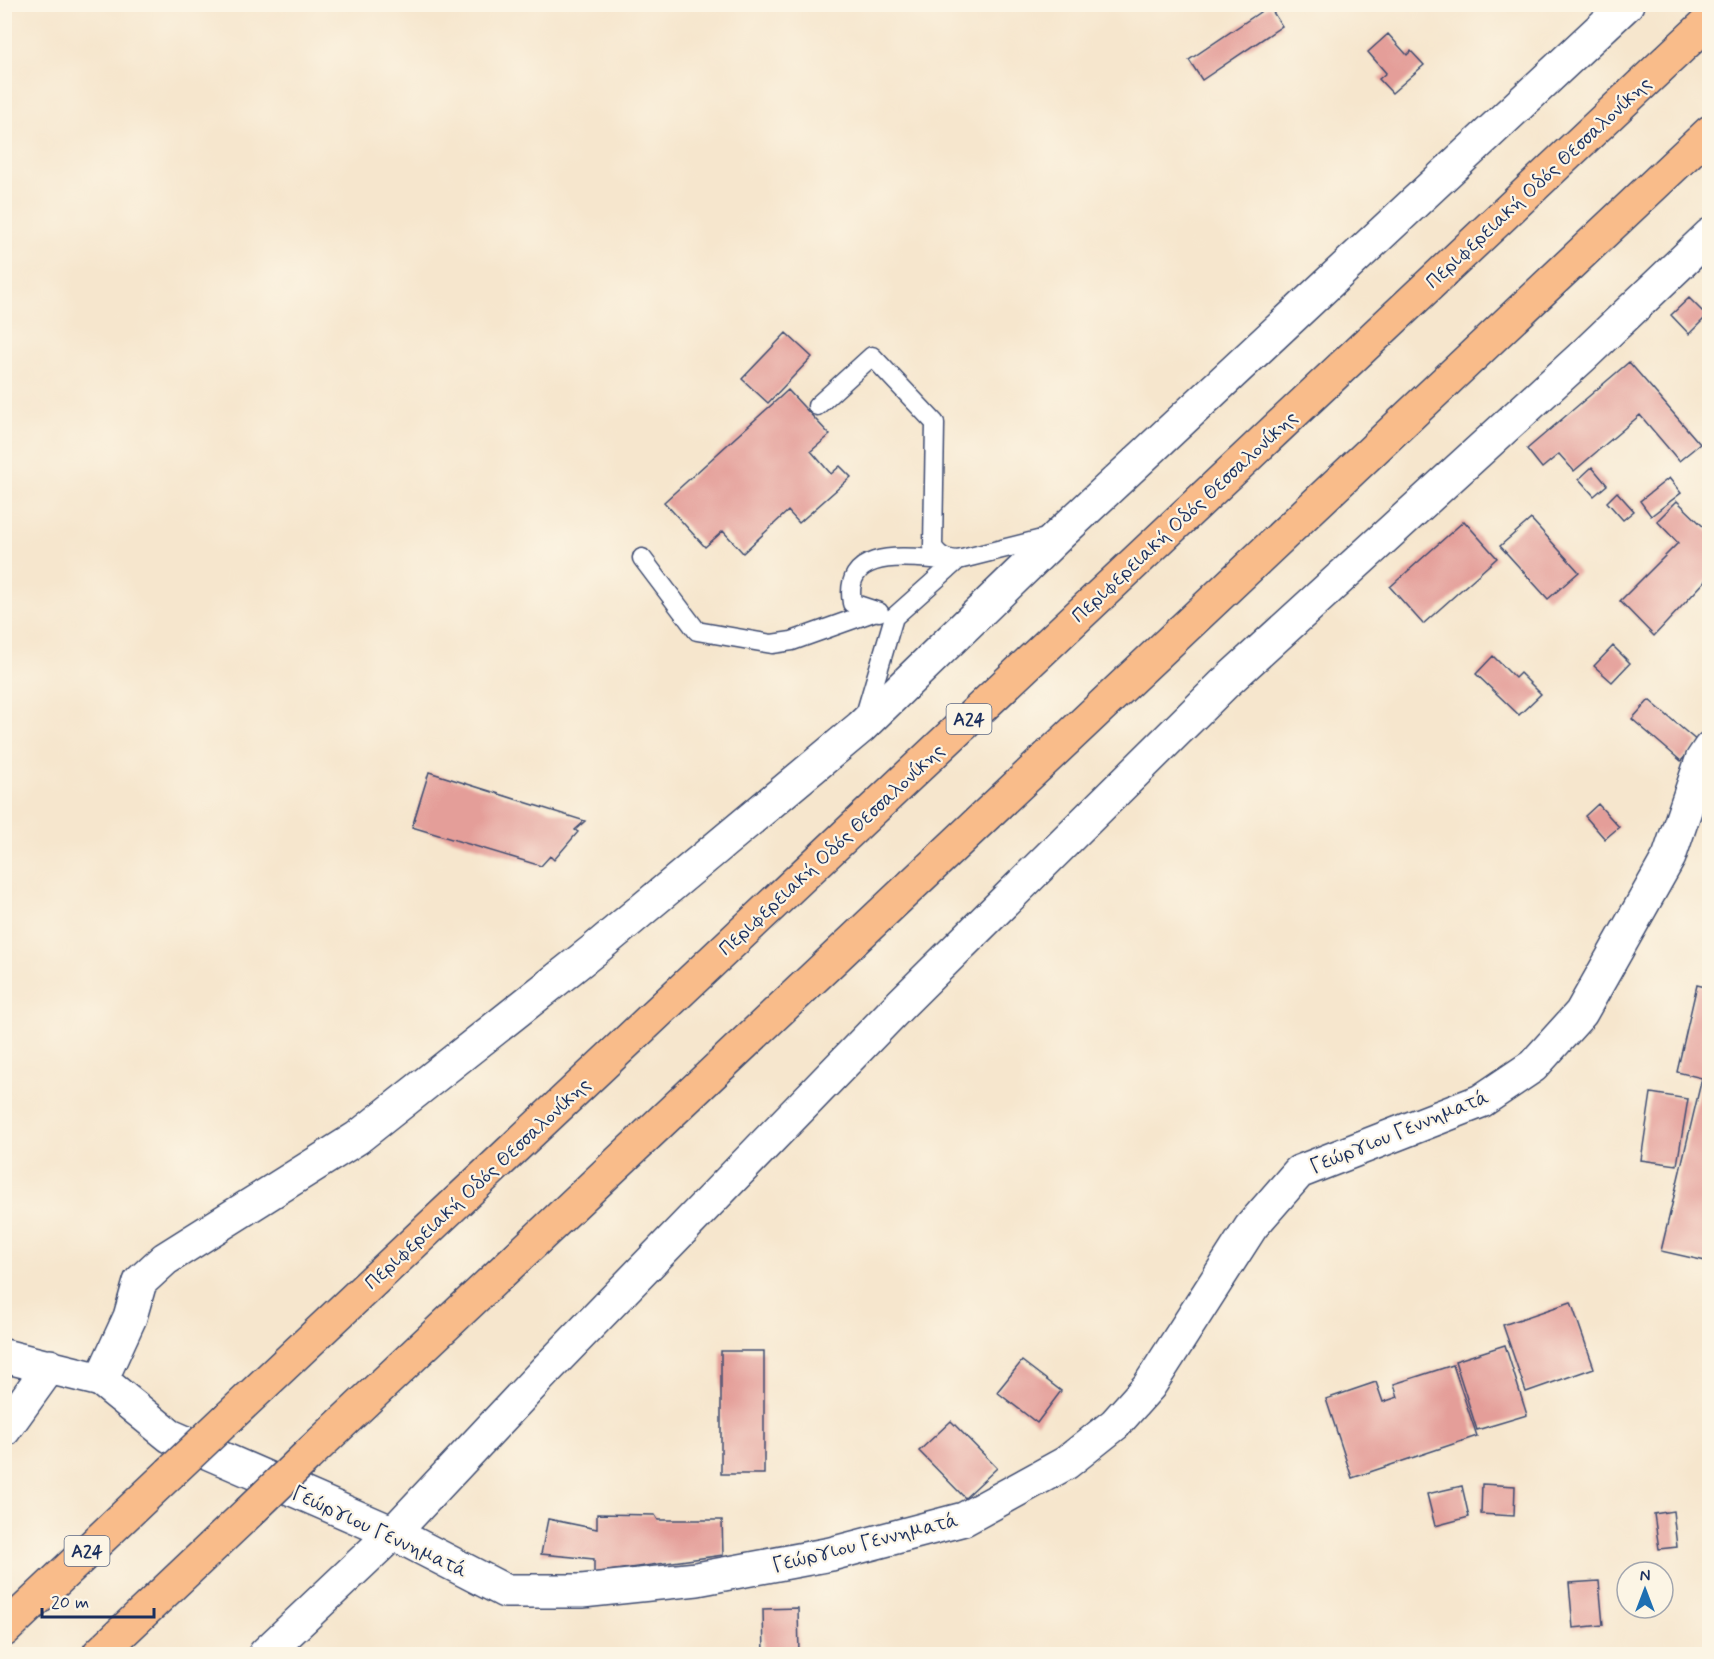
<svg xmlns="http://www.w3.org/2000/svg" width="1714" height="1659" viewBox="0 0 1714 1659" font-family="Mynerve,sans-serif">
<style>
.building{fill:#e49e99}
.lines{fill:none;stroke-linecap:round;stroke-linejoin:round}
.service-casing{stroke:#3c4a6f;stroke-width:21}
.minor-casing{stroke:#3c4a6f;stroke-width:36}
.tertiary-casing{stroke:#3c4a6f;stroke-width:36}
.trunk-casing{stroke:#3c4a6f;stroke-width:36}
.service{stroke:#fff;stroke-width:18}
.minor{stroke:#fff;stroke-width:33}
.tertiary{stroke:#fff;stroke-width:33}
.trunk{stroke:#f9bc8a;stroke-width:33}
.trunk-bridge-casing{stroke:#3c4a6f;stroke-width:36;stroke-linecap:butt}
.trunk-bridge{stroke:#f9bc8a;stroke-width:33}
.labels{text-anchor:middle;stroke-width:4.5;stroke-linejoin:round;paint-order:stroke}
.shield{fill:#fcf5e5;stroke:#5e6a86;stroke-width:1.5}
.shield-label{font-size:18px;font-weight:bold;fill:#1b2f5e}
.street-label{font-size:20px;fill:#1b2f5e;stroke:#fcf5e5}
</style>
<rect width="100%" height="100%" fill="#fcf5e5"/>
<filter id="ink" filterUnits="userSpaceOnUse"><feTurbulence type="fractalNoise" baseFrequency=".0167" numOctaves="2"/><feDisplacementMap in="SourceGraphic" scale="12" xChannelSelector="R" yChannelSelector="G"/><feConvolveMatrix kernelMatrix="1 2 1 2 8 2 1 2 1" color-interpolation-filters="sRGB"/></filter>
<filter id="wash" filterUnits="userSpaceOnUse"><feTurbulence type="fractalNoise" baseFrequency=".008" numOctaves="4" result="noise"/><feDisplacementMap in="SourceGraphic" scale="24" xChannelSelector="R" yChannelSelector="G"/><feGaussianBlur stdDeviation="1.35" result="paint"/><feColorMatrix in="noise" values="0 0 0 0 0 0 0 0 0 0 0 0 0 0 0 0 0 1.4 0 .05"/><feComposite in="paint" operator="in"/></filter>
<g filter="url(#wash)">
<rect width="100%" height="100%" fill="#f6e6cd"/>
<g id="blocks">
<path class="building" d="M1269,6L1282,26L1202,80L1189,60Z
M1388,34L1407,55L1411,51L1424,65L1392,93L1379,79L1386,73L1368,52Z
M1689,298L1707,316L1689,334L1671,315Z
M786,333L812,357L768,403L742,379Z
M1629,362L1700,444L1679,461L1640,415L1574,471L1559,454L1542,468L1527,449Z
M788,390L830,435L811,451L831,474L840,466L851,477L799,523L788,511L743,553L723,531L705,547L664,502Z
M1592,467L1607,485L1594,496L1579,479Z
M1669,478L1681,493L1651,516L1640,501Z
M1617,492L1634,511L1623,520L1607,502Z
M1677,501L1710,533V566L1705,571L1710,576L1654,636L1620,601L1678,543L1657,521Z
M1531,519L1579,572L1548,599L1500,546Z
M1464,521L1497,558L1423,624L1390,587Z
M1613,646L1630,663L1612,682L1594,666Z
M1493,656L1515,678L1520,673L1541,694L1519,715L1476,674Z
M1649,700L1698,742L1681,761L1632,719Z
M429,772L585,821L575,830L578,832L554,860L550,856L541,866L412,827Z
M1598,804L1619,827L1605,839L1585,816Z
M1697,985L1710,988V1262L1661,1251L1702,1078L1677,1072Z
M1651,1093L1688,1099L1677,1165L1641,1160Z
M1571,1302L1594,1368L1526,1392L1503,1325Z
M1505,1345L1527,1415L1477,1430L1455,1361Z
M721,1351H764V1474H721Z
M1022,1361L1061,1391L1037,1423L997,1392Z
M1453,1365L1477,1436L1352,1478L1326,1399L1376,1382L1383,1402L1398,1397L1394,1384Z
M951,1421L997,1468L965,1498L919,1451Z
M1482,1484L1515,1486L1514,1516L1481,1514Z
M1462,1486L1469,1517L1435,1526L1427,1494Z
M1673,1511L1677,1547L1659,1549L1654,1514Z
M597,1514L655,1515L658,1520H722L723,1555L594,1573V1559L541,1554L548,1519L597,1529Z
M1599,1581L1603,1625L1573,1628L1569,1583Z
M798,1608L799,1654H764L763,1609Z"/>
</g>
</g>
<g filter="url(#ink)">
<use href="#blocks" fill-opacity="0" stroke="#3c4a6f" stroke-width="1.5"/>
<g class="lines">
<defs>
<path id="service" d="M817,406L872,356L935,423L933,547C940,557 945,559 958,560L1050,537
M642,558L697,631L772,644L792,641L876,611
M879,612L852,603C842,544 913,559 950,560
M864,718L894,617L958,560"/>
<path id="minor" d="M4,1356L101,1380
M4,1430L50,1366
M393,1533L505,1591H582L697,1579L831,1554L964,1519L1066,1463L1115,1424L1149,1386L1251,1227L1299,1172L1481,1101L1533,1066L1581,1013L1669,857L1702,760L1710,748"/>
<path id="tertiary" d="M393,1533L170,1436L101,1380L130,1317L140,1282L165,1259L357,1138L594,950L861,727L1060,534L1627,4
M265,1654L393,1533L546,1370L902,1003L1224,684L1583,356L1710,235"/>
<path id="trunk" d="M229,1417L1710,20
M307,1456L1710,132
M4,1630L170,1473
M99,1654L249,1512"/>
</defs>
<use href="#service" class="service-casing"/>
<use href="#minor" class="minor-casing"/>
<use href="#tertiary" class="tertiary-casing"/>
<use href="#trunk" class="trunk-casing"/>
<use href="#service" class="service"/>
<use href="#minor" class="minor"/>
<use href="#tertiary" class="tertiary"/>
<use href="#trunk" class="trunk"/>
<defs>
<path id="trunk-bridge" d="M170,1473L229,1417
M249,1512L307,1456"/>
</defs>
<use href="#trunk-bridge" class="trunk-bridge-casing"/>
<use href="#trunk-bridge" class="trunk-bridge"/>
</g>
</g>
<g class="labels">
<g class="shield">
<rect x="946.5" y="704" width="45" height="30" rx="4.5"/>
<rect x="64.5" y="1536" width="45" height="30" rx="4.5"/>
</g>
<g class="shield-label">
<text x="969" y="725">Α24</text>
<text x="87" y="1557">Α24</text>
</g>
<g class="street-label">
<text transform="translate(1538 182) rotate(-43)" y="7">Περιφερειακή Οδός Θεσσαλονίκης</text>
<text transform="translate(1184 516) rotate(-43)" y="7">Περιφερειακή Οδός Θεσσαλονίκης</text>
<text transform="translate(831 849) rotate(-43)" y="7">Περιφερειακή Οδός Θεσσαλονίκης</text>
<text transform="translate(1399 1131) rotate(-22)" y="7">Γεώργιου Γεννηματά</text>
<text transform="translate(477 1183) rotate(-43)" y="7">Περιφερειακή Οδός Θεσσαλονίκης</text>
<text transform="translate(380 1531) rotate(25)" y="7">Γεώργιου Γεννηματά</text>
<text transform="translate(865 1542) rotate(-14)" y="7">Γεώργιου Γεννηματά</text>
</g>
</g>
<rect width="1714" height="1659" fill="none" stroke="#fcf5e5" stroke-width="24"/>
<g transform="translate(1645 1590)"><circle r="28" fill="#fcf5e5" stroke="#a2a6af" stroke-width="1.5"/>
<path d="M0-4.5L10 22L0 15L-10 22Z" fill="#1f6fb2"/>
<text y="-9" font-size="16" font-weight="bold" text-anchor="middle" fill="#1b2f5e">N</text>
</g>
<path d="M42 1608v9h112v-9" fill="none" stroke="#1b2f5e" stroke-width="3"/>
<text x="51" y="1608" font-size="18" fill="#1b2f5e" stroke="#fcf5e5" stroke-width="4.5" paint-order="stroke">20 m</text>
</svg>
